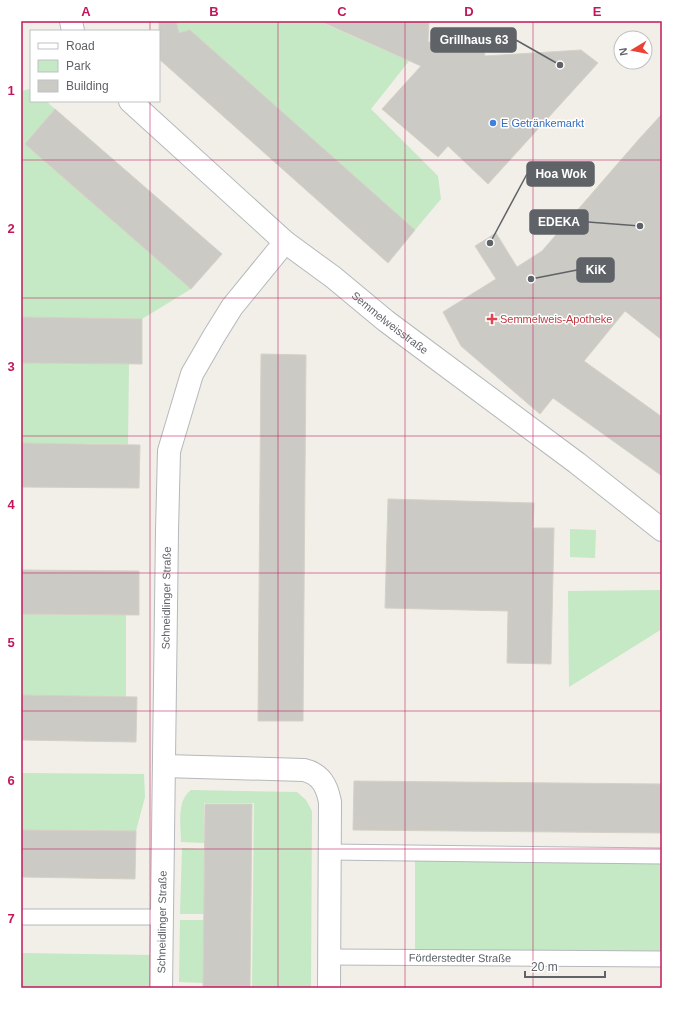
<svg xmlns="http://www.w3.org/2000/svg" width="683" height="1009" viewBox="0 0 683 1009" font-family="Arial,sans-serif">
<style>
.green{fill:#c5e8c5}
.building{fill:#cccac5;stroke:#d6d1c6}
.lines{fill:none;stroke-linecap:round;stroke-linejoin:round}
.service-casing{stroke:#b5b8bc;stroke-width:17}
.minor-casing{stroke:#b5b8bc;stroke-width:24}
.service{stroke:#fff;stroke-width:15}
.minor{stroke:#fff;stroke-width:22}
.grid{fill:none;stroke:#c2185b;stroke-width:1;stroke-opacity:0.55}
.shop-dot{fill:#3f7fe0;stroke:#fff;stroke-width:1.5}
.health-dot{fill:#e0444e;stroke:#fff;stroke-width:1.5}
.labels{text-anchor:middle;stroke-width:3;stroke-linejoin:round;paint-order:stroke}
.shop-label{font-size:11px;fill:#366cbe;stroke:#fff;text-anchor:start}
.health-label{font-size:11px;fill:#be3a42;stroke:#fff;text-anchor:start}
.street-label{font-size:11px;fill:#5f6368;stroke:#fff}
.leader{fill:none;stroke:#5f6368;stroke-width:1.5}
.callout-dot{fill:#5f6368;stroke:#fff;stroke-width:1.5}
.callout{fill:#5f6368;stroke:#5f6368;stroke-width:1.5}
.callout-label{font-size:12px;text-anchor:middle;font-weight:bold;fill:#fff}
.neatline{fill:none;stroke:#c2185b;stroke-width:1.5}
.grid-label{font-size:13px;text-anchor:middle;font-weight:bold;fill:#c2185b}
</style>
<rect width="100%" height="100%" fill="#f1efe8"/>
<path class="green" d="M176,21H318L409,61L371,109L438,176L441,199L415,230L190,31L179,33Z
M30,89L31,101H46L55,109L25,144L191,289L142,319L21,317V91Z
M21,363L129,364L128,444L21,443Z
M570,529L596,530L595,558L570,557Z
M662,590V629L569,687L568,591Z
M21,614L126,615V697L21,695Z
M21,773L144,774L145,797L136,831L21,830Z
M191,790L297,792L306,800L312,811L311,988H252L254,803H204V843L181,842C181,825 176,801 191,790Z
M182,848L205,849L204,914H180Z
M415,860L662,863V954L415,952Z
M180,920H204L203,983L179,982Z
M21,953L150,955L149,988H21Z"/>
<path class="building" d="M159,21H176L179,33L190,30L415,230L388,263L159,59Z
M320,21H429L428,42L483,44L485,56L581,50L598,63L488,184L448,146L438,157L382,109L421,66Z
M55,109L222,254L191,289L25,144Z
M662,114V340L625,311L584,361L662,417V476L553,398L540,414L461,346L443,312L496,279L475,246L496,233L517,267L542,251L640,138Z
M21,317L142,319V364L21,363Z
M261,354L306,355L303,721H258Z
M21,443L140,445L139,488L21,487Z
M388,499L534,503L533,528H554L551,664L507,663L508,611L385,608Z
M21,570L139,571V615L21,614Z
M21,695L137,697L136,742L21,740Z
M354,781L662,784V833L353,830Z
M205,804H252L250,988H203Z
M21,830L136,831L135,879L21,877Z"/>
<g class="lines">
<defs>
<g id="service">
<path d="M330,852L662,856"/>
<path d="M21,917H162"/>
<path id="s1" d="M330,957L662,959"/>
</g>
<g id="minor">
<path d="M71,21L73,31"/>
<path id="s2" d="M130,101L285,242L333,277L386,321L577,463L662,530"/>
<path d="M164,766L304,770C321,774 327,786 330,802L329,988"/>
<path id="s3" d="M161,988L167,531L169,451L192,374L214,336L232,307L285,242"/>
</g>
</defs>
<use href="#service" class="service-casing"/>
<use href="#minor" class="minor-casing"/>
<use href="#service" class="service"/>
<use href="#minor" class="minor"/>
</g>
<path class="grid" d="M150,21V31M278,21V988M405,21V988M533,21V988M150,101V988M21,160H662M21,298H662M21,436H662M21,573H662M21,711H662M21,849H662"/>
<circle class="shop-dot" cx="493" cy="123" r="4"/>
<path class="health-dot" d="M490 313h4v4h4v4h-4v4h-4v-4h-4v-4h4z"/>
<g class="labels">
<g class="shop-label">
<text x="501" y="127">E Getränkemarkt</text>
</g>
<g class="health-label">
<text x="500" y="323">Semmelweis-Apotheke</text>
</g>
<g class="street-label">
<text dy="4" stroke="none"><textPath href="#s2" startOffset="342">Semmelweisstraße</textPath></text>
<text dy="4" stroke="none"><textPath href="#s3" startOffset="390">Schneidlinger Straße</textPath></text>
<text dy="4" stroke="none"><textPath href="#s3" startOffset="66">Schneidlinger Straße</textPath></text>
<text dy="4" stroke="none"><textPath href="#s1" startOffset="130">Förderstedter Straße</textPath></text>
</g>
</g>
<path class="leader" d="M560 65L516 40M490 243L527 174M640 226L588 222M531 279L577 270"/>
<g class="callout-dot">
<circle cx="560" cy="65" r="4"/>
<circle cx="490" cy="243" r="4"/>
<circle cx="640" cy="226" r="4"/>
<circle cx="531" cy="279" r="4"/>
</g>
<g class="callout">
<rect x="431" y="28" width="85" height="24" rx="4"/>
<rect x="527" y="162" width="67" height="24" rx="4"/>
<rect x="530" y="210" width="58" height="24" rx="4"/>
<rect x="577" y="258" width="37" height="24" rx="4"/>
</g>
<g class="callout-label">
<text x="474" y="44">Grillhaus 63</text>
<text x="561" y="178">Hoa Wok</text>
<text x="559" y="226">EDEKA</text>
<text x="596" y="274">KiK</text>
</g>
<rect width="683" height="1009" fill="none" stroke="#ffffff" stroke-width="44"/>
<rect x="30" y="30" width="130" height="72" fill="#ffffff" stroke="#bfc1c3"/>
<rect x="38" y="43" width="20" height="6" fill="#ffffff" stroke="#bfc1c3"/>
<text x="66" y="50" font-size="12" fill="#5f6368">Road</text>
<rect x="38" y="60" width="20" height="12" fill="#c5e8c5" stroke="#bfc1c3"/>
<text x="66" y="70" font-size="12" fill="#5f6368">Park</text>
<rect x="38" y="80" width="20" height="12" fill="#cccac5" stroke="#bfc1c3"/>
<text x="66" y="90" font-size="12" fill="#5f6368">Building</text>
<g transform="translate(633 50) rotate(260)"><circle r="19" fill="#ffffff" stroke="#bfc1c3"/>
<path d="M0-3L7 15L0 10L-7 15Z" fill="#ea4335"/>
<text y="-6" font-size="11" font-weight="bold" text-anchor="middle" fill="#5f6368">N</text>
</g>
<path d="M525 971v6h80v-6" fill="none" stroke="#5f6368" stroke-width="2"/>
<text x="531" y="971" font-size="12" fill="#5f6368" stroke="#ffffff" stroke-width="3" paint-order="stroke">20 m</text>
<rect x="22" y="22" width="639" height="965" class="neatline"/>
<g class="grid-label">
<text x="86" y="16">A</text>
<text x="214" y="16">B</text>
<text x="342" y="16">C</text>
<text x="469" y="16">D</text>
<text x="597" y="16">E</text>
<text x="11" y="95">1</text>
<text x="11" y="233">2</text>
<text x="11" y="371">3</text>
<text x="11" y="509">4</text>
<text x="11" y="647">5</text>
<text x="11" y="785">6</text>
<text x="11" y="923">7</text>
</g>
</svg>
